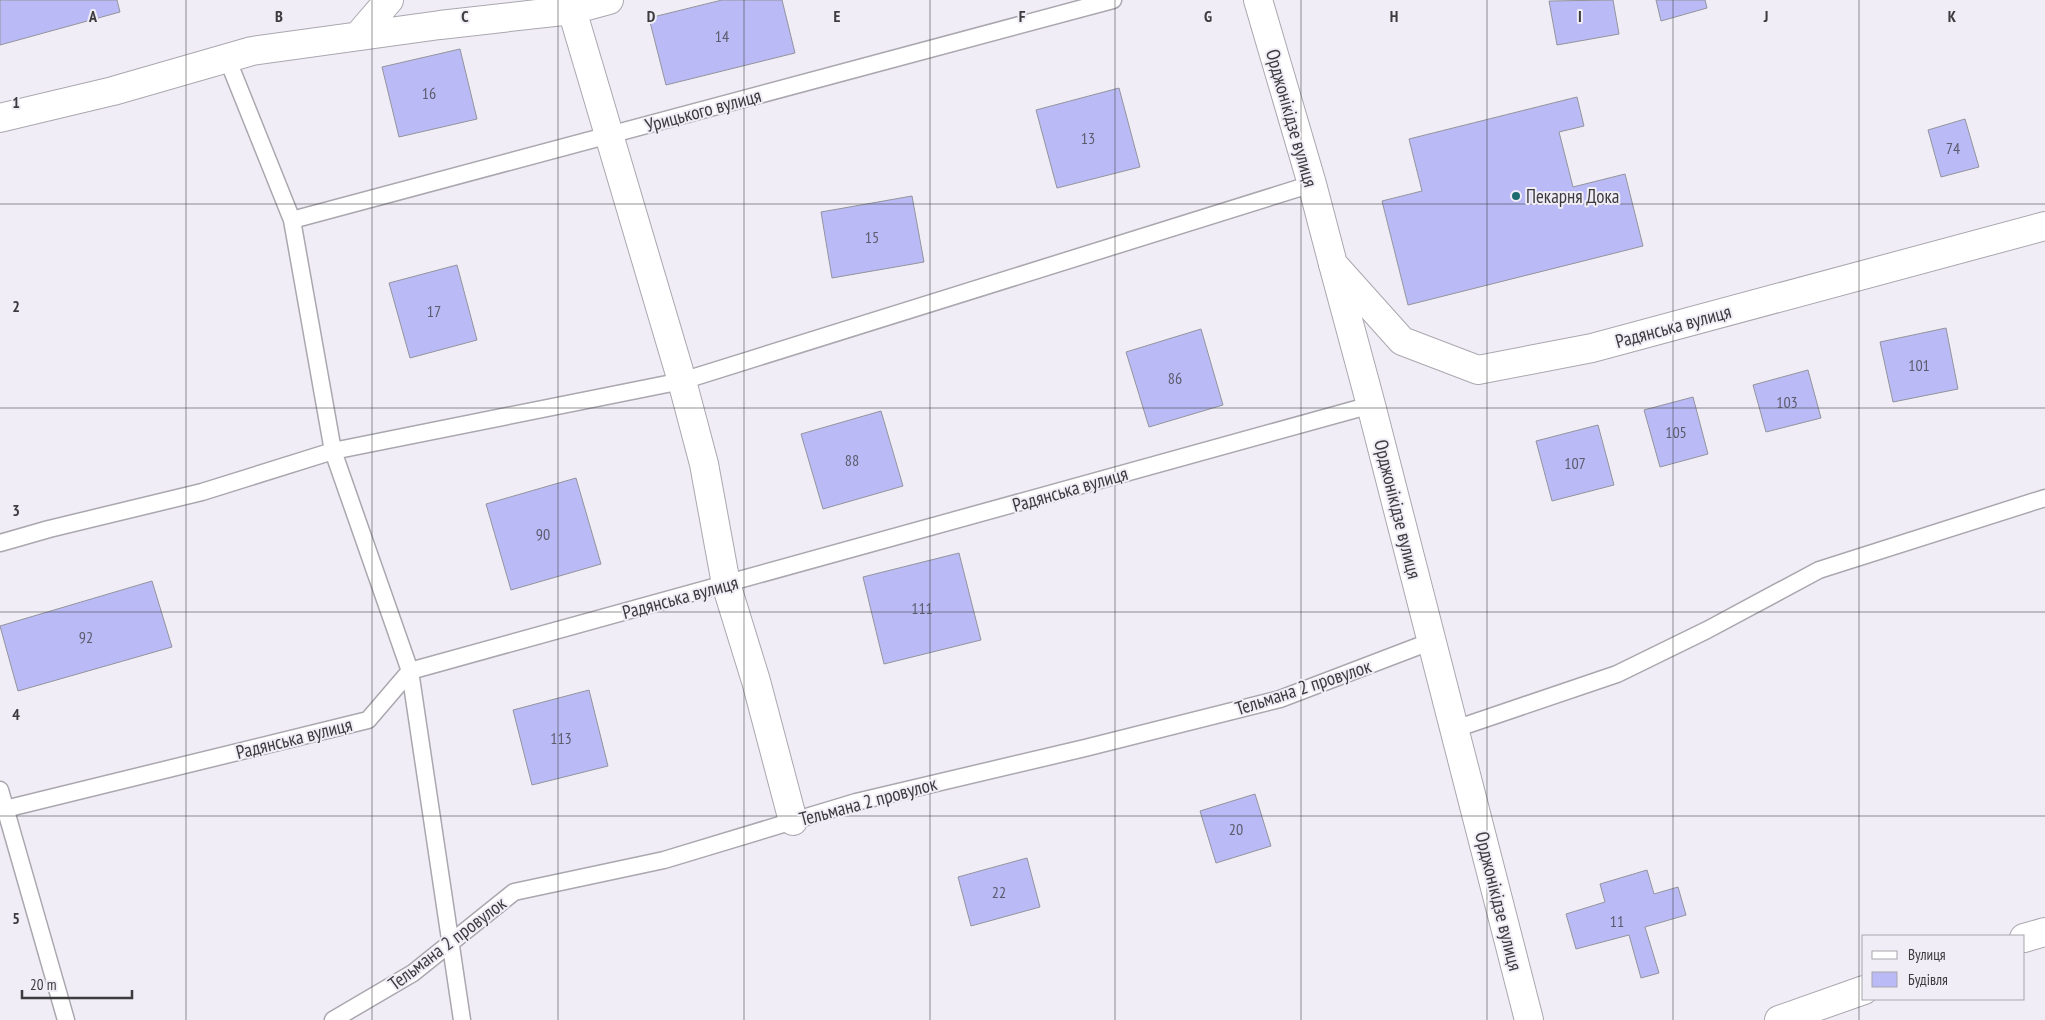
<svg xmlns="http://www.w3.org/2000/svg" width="2045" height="1020" viewBox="0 0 2045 1020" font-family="'PT Sans Narrow',sans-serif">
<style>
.building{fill:#babbf6;stroke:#93949c}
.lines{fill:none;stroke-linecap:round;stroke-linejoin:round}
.lane-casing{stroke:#aaa7af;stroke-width:19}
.street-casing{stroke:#aaa7af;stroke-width:30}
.secondary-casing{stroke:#aaa7af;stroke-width:30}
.lane{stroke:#fff;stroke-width:16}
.street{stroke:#fff;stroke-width:28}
.secondary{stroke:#fff;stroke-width:28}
.grid{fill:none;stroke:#3c3b3e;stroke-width:1;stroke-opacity:0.55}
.poi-dot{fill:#1d6a6f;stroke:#f0edf6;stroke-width:2}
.labels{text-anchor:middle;stroke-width:4;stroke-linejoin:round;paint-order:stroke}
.number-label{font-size:16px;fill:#5c5b6c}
.street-label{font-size:19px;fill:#3c3b3e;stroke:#f0edf6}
.poi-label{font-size:19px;fill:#3c3b3e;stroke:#f0edf6;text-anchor:start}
.grid-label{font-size:16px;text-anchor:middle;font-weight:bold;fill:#3c3b3e;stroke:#f0edf6;stroke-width:4;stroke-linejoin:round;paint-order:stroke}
</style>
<rect width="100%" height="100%" fill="#f0edf6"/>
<path class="building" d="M0,0H117L120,12L0,45Z
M722,0H782L795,53L666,85L649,18Z
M1613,0L1619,34L1557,45L1549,1Z
M1656,0H1705L1707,8L1661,21Z
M460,49L477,119L399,137L382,67Z
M1119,88L1140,167L1057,188L1036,110Z
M1577,97L1584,126L1559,132L1573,187L1625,174L1643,246L1408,305L1382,201L1422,191L1409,139Z
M1965,119L1979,167L1941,177L1928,130Z
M912,196L924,262L832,278L821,212Z
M457,265L477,340L410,358L389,283Z
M1946,328L1958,389L1893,402L1880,342Z
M1201,329L1223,405L1149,427L1126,352Z
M1808,370L1821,418L1766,432L1753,385Z
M1693,397L1708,454L1660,467L1644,410Z
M881,411L903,486L823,509L801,434Z
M1598,425L1614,485L1552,501L1536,441Z
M576,478L601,564L511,590L486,504Z
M959,553L981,640L884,664L863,577Z
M152,581L172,647L18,691L0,626Z
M589,690L608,766L532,785L513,710Z
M1255,794L1271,846L1216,863L1200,811Z
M1027,858L1040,907L971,926L958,877Z
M1647,870L1654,894L1678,887L1686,915L1645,927L1659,973L1641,978L1629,935L1576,949L1566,914L1605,902L1600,884Z"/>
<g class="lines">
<defs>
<path id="lane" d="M227,58L292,220L333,451L410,671L462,1020
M292,220L1113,0
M0,543L49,529L202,492L333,451L682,381L1312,184
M1455,729L1617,674L1707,630L1819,570L2045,498
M0,790L66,1020
M5,809L368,720L410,671L1371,405
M333,1020L413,973L514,892L664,860L856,802L1085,748L1280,699L1432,641"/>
<path id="street" d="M572,10L682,381L704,464L726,584L756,681L793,821
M358,36L389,0
M0,118L113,91L252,51L440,25L572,10L609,0
M1333,264L1371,405L1529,1020
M2024,938L2045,932
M1779,1020L1864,990"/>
<path id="secondary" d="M1258,0L1312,184L1333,264L1402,341L1478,370L1592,348L2045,226"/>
</defs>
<use href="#lane" class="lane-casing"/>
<use href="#street" class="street-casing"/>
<use href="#secondary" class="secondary-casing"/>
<use href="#lane" class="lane"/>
<use href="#street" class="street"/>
<use href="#secondary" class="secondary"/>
</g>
<path class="grid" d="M186,0V1020M372,0V1020M558,0V1020M744,0V1020M930,0V1020M1115,0V1020M1301,0V1020M1487,0V1020M1673,0V1020M1859,0V1020M0,204H2045M0,408H2045M0,612H2045M0,816H2045"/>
<circle class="poi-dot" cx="1516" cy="196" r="5"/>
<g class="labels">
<g class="number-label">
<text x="722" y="42">14</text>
<text x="429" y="99">16</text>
<text x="1088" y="144">13</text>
<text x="1953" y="154">74</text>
<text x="872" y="243">15</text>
<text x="434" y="317">17</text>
<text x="1919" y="371">101</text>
<text x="1175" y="384">86</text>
<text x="1787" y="408">103</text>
<text x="1676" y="438">105</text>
<text x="852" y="466">88</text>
<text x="1575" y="469">107</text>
<text x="543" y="540">90</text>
<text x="922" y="614">111</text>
<text x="86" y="643">92</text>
<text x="561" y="744">113</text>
<text x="1236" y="835">20</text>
<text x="999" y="898">22</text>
<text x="1617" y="927">11</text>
</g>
<g class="street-label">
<text transform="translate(703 110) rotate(-15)" y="7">Урицького вулиця</text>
<text transform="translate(1292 118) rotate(74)" y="7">Орджонікідзе вулиця</text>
<text transform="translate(1673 326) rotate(-15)" y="7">Радянська вулиця</text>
<text transform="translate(1070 489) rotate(-16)" y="7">Радянська вулиця</text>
<text transform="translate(1398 509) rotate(76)" y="7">Орджонікідзе вулиця</text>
<text transform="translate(680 597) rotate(-15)" y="7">Радянська вулиця</text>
<text transform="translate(1303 687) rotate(-18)" y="7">Тельмана 2 провулок</text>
<text transform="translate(294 738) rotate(-14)" y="7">Радянська вулиця</text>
<text transform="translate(868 801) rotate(-15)" y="7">Тельмана 2 провулок</text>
<text transform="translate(1499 901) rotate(76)" y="7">Орджонікідзе вулиця</text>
<text transform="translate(447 943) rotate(-37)" y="7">Тельмана 2 провулок</text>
</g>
<g class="poi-label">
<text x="1526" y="203">Пекарня Дока</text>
</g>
</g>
<g class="grid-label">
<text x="93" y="22">A</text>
<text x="279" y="22">B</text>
<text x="465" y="22">C</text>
<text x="651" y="22">D</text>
<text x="837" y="22">E</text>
<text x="1022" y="22">F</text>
<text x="1208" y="22">G</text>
<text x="1394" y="22">H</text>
<text x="1580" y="22">I</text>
<text x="1766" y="22">J</text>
<text x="1952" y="22">K</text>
<text x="16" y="108">1</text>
<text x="16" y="312">2</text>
<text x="16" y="516">3</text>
<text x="16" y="720">4</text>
<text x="16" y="924">5</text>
</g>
<rect x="1862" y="935" width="162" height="65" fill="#f0edf6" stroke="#a8a6ac"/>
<rect x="1872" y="951" width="25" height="8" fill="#ffffff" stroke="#a8a6ac"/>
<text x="1908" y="960" font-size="15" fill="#3c3b3e">Вулиця</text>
<rect x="1872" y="972" width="25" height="15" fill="#babbf6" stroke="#a8a6ac"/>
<text x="1908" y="985" font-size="15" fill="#3c3b3e">Будівля</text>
<path d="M22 990v8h110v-8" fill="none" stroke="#3c3b3e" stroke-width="2.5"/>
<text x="30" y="990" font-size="15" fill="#3c3b3e" stroke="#f0edf6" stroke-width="4" paint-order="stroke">20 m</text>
</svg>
